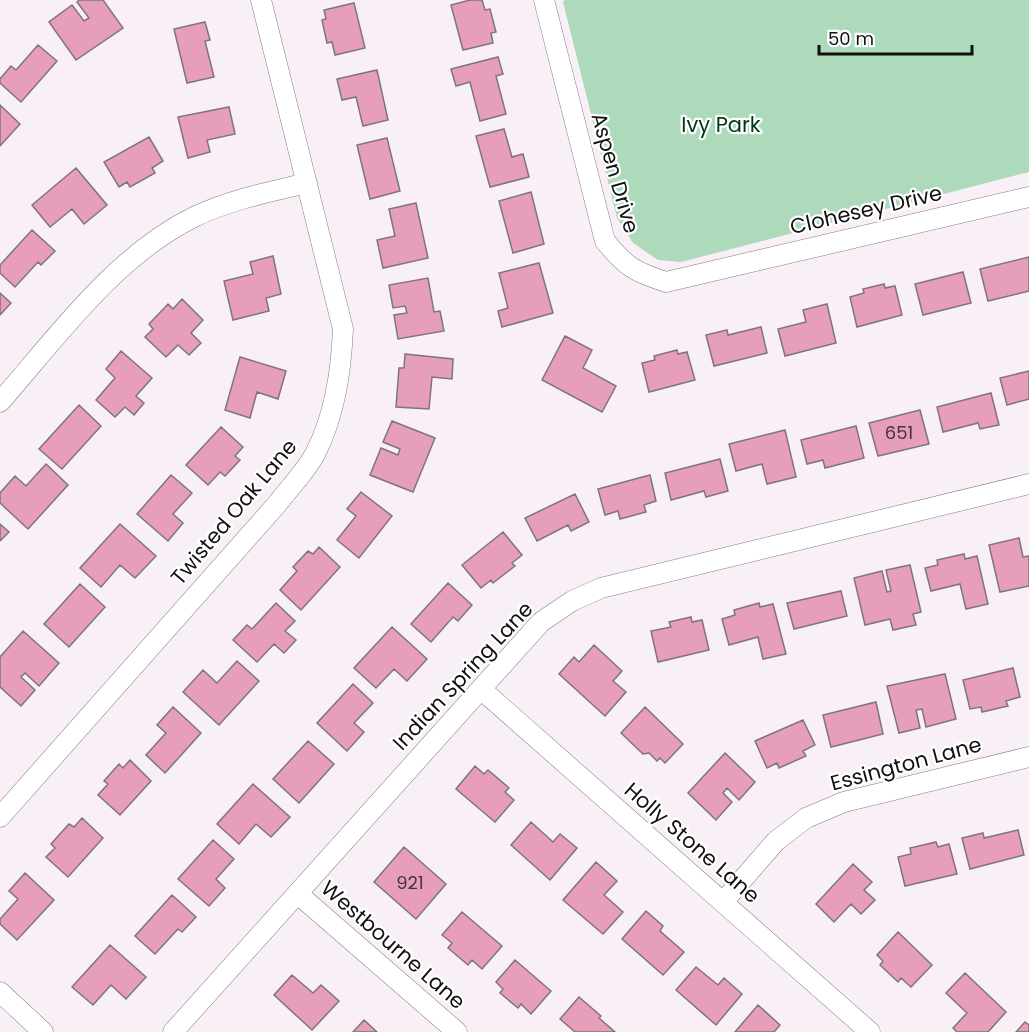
<svg xmlns="http://www.w3.org/2000/svg" width="1029" height="1032" viewBox="0 0 1029 1032" font-family="Poppins,sans-serif">
<style>
.green{fill:#acdaba}
.building{fill:#e79ebb;stroke:#7f7578;stroke-width:1.5}
.lines{fill:none;stroke-linecap:round;stroke-linejoin:round}
.minor-casing{stroke:#857d84;stroke-width:21}
.minor{stroke:#fff;stroke-width:20}
.labels{text-anchor:middle;stroke-width:4.5;stroke-linejoin:round;paint-order:stroke}
.number-label{font-size:18px;fill:#47343c}
.park-label{font-size:21px;fill:#00371b;stroke:#fff}
.street-label{font-size:21px;fill:#121012;stroke:#fff}
</style>
<rect width="100%" height="100%" fill="#f8eff7"/>
<path class="green" d="M565,0H1029V172L681,262L658,260L633,243L617,218L563,2Z"/>
<path class="building" d="M79,0H103L123,28L76,60L49,22L72,5L84,21L89,18L77,2Z
M470,0H482L485,10L490,9L496,32L491,33L493,43L463,50L451,5Z
M354,3L365,48L335,55L332,42L327,43L322,20L326,19L324,10Z
M205,22L210,40L205,41L214,77L187,83L174,29Z
M38,45L57,61L21,102L0,83V79L11,66L16,70Z
M498,57L503,74L496,76L506,114L480,121L470,82L456,86L451,69Z
M377,70L388,120L363,126L356,97L342,100L337,79Z
M0,105L20,124L0,146Z
M229,107L235,134L207,140L210,152L188,158L178,117Z
M504,129L512,157L523,154L529,177L490,187L476,136Z
M149,137L163,161L152,168L155,173L130,187L127,182L119,187L104,162Z
M387,138L400,191L370,199L357,145Z
M76,168L107,205L84,224L72,209L50,227L32,205Z
M531,192L544,244L513,253L499,201Z
M416,203L428,258L383,268L377,240L395,236L389,209Z
M32,230L55,251L41,265L38,262L15,287L0,273V265Z
M273,256L281,294L266,298L269,311L233,320L224,281L253,274L250,262Z
M1029,257V291L988,301L980,269Z
M539,263L553,313L502,327L498,311L508,308L499,273Z
M963,272L971,303L923,315L915,284Z
M428,278L434,312L440,311L444,331L398,339L394,315L407,313L405,306L393,308L389,285Z
M884,284L885,288L895,286L902,315L857,327L850,297L864,293L863,289Z
M0,293L11,303L0,315Z
M182,299L203,320L191,333L201,343L189,355L178,345L166,357L145,337L153,329L149,324L168,304L173,309Z
M827,304L836,343L785,356L778,329L806,322L803,310Z
M761,327L767,353L714,366L706,335L727,330L728,335Z
M565,336L592,350L583,368L616,386L602,412L542,380Z
M677,350L678,354L687,352L695,380L649,392L642,363L655,360L654,356Z
M121,351L152,378L136,396L144,403L134,415L125,407L115,417L96,400L115,378L106,369Z
M405,354L453,359L452,379L432,377L429,409L396,407L399,368H404Z
M240,357L286,371L278,399L257,392L250,418L225,410Z
M1029,371V399L1007,405L1000,378Z
M991,393L999,425L980,429L978,423L943,432L937,407Z
M79,405L101,426L62,469L39,449Z
M920,410L929,444L878,456L869,423Z
M392,421L435,438L413,492L370,475L381,448L398,455L400,449L383,442Z
M856,426L864,458L825,468L823,460L807,464L801,440Z
M221,427L243,447L235,456L240,460L225,476L220,472L208,485L186,465Z
M785,430L796,477L767,484L762,464L736,471L729,444Z
M720,459L728,491L706,497L704,491L671,500L665,473Z
M46,464L68,485L28,529L0,503V493L15,476L26,486Z
M171,475L192,493L173,514L183,523L168,541L137,514Z
M650,475L656,501L644,505L646,512L620,519L618,511L605,515L598,489Z
M361,492L392,516L359,558L337,540L356,516L347,509Z
M575,494L589,522L571,531L568,525L537,541L525,518Z
M0,524L9,532L0,541Z
M120,524L156,556L135,578L120,565L101,587L80,568Z
M503,532L522,555L512,563L515,566L493,583L491,580L481,588L462,565Z
M1019,538L1023,557L1029,556V586L1000,592L989,545Z
M319,547L340,567L301,610L280,590L297,571L293,567L308,551L313,554Z
M964,554L965,559L977,556L988,604L966,609L960,584L931,591L925,568L938,565L937,560Z
M910,565L921,612L913,614L916,625L893,630L890,619L865,625L854,578L882,571L887,592L891,591L886,570Z
M448,583L472,605L458,621L453,617L431,642L411,624Z
M80,584L105,607L69,647L44,624Z
M841,591L847,616L794,629L787,603Z
M276,603L295,621L285,631L296,640L284,653L274,644L257,662L233,640L247,625L252,629Z
M759,603L760,607L773,604L786,654L763,659L758,637L729,645L722,619L735,615L734,610Z
M691,617L692,622L702,620L709,650L658,662L651,631L671,627L669,622Z
M392,627L427,659L407,681L394,669L376,688L354,668Z
M23,631L59,663L39,686L25,673L21,677L35,690L21,706L0,687V657Z
M594,645L622,671L613,681L626,692L605,716L559,674L574,657L579,662Z
M237,661L259,681L219,725L183,692L203,670L217,683Z
M1013,668L1020,697L1006,701L1008,706L982,712L981,707L970,709L963,680Z
M945,674L956,719L926,727L922,709L916,710L920,728L899,733L887,686Z
M353,684L373,703L354,723L364,732L347,751L317,723Z
M876,702L883,734L831,747L823,715Z
M173,707L201,733L165,773L146,755L166,733L157,725Z
M645,707L683,744L665,763L660,758L657,761L649,753L643,754L621,733Z
M803,720L815,745L803,751L806,756L779,768L777,763L767,768L755,741Z
M308,741L334,764L299,803L273,779Z
M725,753L755,782L739,800L727,788L723,793L732,802L716,820L688,793Z
M130,760L151,781L120,815L98,795L108,784L104,781L119,764L123,768Z
M475,766L484,774L488,770L509,788L505,792L514,800L495,822L456,789Z
M253,784L290,817L271,837L256,824L239,844L217,824Z
M82,818L103,838L68,877L46,857L55,848L51,844L69,824L74,827Z
M531,822L553,842L560,834L577,848L550,880L511,845Z
M1018,830L1024,855L970,869L962,838L983,833L984,838Z
M213,840L234,859L216,879L225,888L209,906L178,879Z
M936,842L938,847L949,844L957,874L905,886L898,857L911,854L910,848Z
M404,847L446,884L416,919L374,882Z
M596,862L617,881L604,895L623,912L603,934L563,900Z
M853,864L872,882L864,890L875,900L861,914L851,904L834,922L816,904Z
M25,873L54,900L17,940L0,924V919L18,899L9,891Z
M172,895L196,917L182,932L178,929L155,954L135,936Z
M646,911L663,926L660,931L684,952L663,975L622,939Z
M462,912L502,946L482,969L472,960L468,965L448,948L452,943L442,935Z
M898,932L932,965L911,987L901,978L898,982L880,965L883,961L877,955Z
M110,945L146,977L126,999L111,985L93,1005L72,987Z
M515,960L551,991L531,1014L521,1004L518,1008L500,993L503,989L496,982Z
M696,967L718,985L724,978L742,994L716,1025L676,990Z
M965,973L1006,1012L988,1032H957L953,1028L967,1013L946,993Z
M292,975L313,993L321,985L339,1001L312,1030L274,995Z
M579,997L601,1016L599,1018L615,1032H575L560,1019Z
M758,1005L780,1025L774,1032H735Z
M364,1020L377,1032H353Z
M1025,1022L1029,1025V1032H1016Z"/>
<g class="lines">
<defs>
<path id="minor" d="M544,0L605,241C626,267 635,272 666,282L1029,197
M0,402C56,338 116,255 194,217C229,200 269,192 307,183
M482,690L870,1032
M0,817L278,503C290,487 306,471 315,454C335,415 341,372 343,329L261,0
M298,894L457,1032
M723,902L776,841L806,818L844,802L1029,757
M0,992L43,1032
M173,1032L541,622L572,601L601,588L1029,484"/>
</defs>
<use href="#minor" class="minor-casing"/>
<use href="#minor" class="minor"/>
</g>
<g class="labels">
<g class="number-label">
<text x="899" y="439">651</text>
<text x="410" y="889">921</text>
</g>
<g class="park-label">
<text x="721" y="132">Ivy Park</text>
</g>
<g class="street-label">
<text transform="translate(615 173) rotate(74)" y="7">Aspen Drive</text>
<text transform="translate(866 210) rotate(-13)" y="7">Clohesey Drive</text>
<text transform="translate(234 512) rotate(-50)" y="7">Twisted Oak Lane</text>
<text transform="translate(463 676) rotate(-47)" y="7">Indian Spring Lane</text>
<text transform="translate(906 764) rotate(-15)" y="7">Essington Lane</text>
<text transform="translate(692 843) rotate(41)" y="7">Holly Stone Lane</text>
<text transform="translate(393 945) rotate(41)" y="7">Westbourne Lane</text>
</g>
</g>
<path d="M819 45v9h153v-9" fill="none" stroke="#121012" stroke-width="3"/>
<text x="828" y="45" font-size="18" fill="#121012" stroke="#ffffff" stroke-width="4.5" paint-order="stroke">50 m</text>
</svg>
